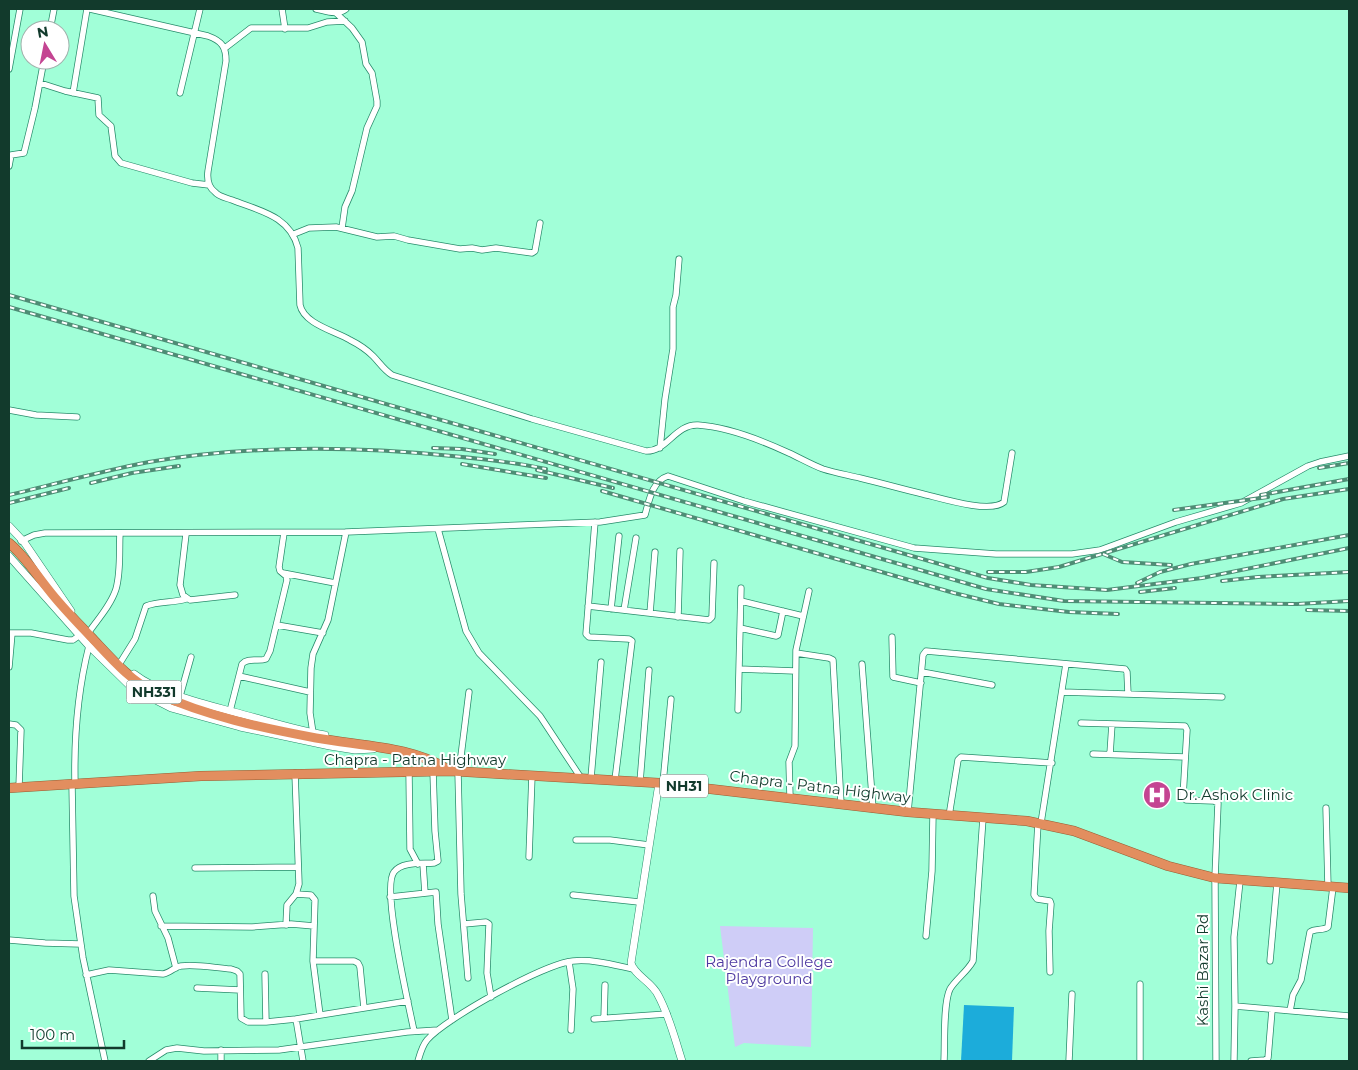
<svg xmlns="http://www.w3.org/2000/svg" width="1358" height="1070" viewBox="0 0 1358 1070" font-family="Montserrat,sans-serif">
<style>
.green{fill:#cfcdf7}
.water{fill:#1cacda}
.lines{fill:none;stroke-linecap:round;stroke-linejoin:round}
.minor-casing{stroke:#288c6b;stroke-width:7}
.tertiary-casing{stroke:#288c6b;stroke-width:8}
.trunk-casing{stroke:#955e33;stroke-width:10}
.minor{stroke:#fff;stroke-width:5.5}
.tertiary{stroke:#fff;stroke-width:7}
.trunk{stroke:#e28e5f;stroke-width:9}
.rail-casing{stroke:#4e8d75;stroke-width:4}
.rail{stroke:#fff;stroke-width:2;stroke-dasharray:5.5;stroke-linecap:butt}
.labels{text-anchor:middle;stroke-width:4;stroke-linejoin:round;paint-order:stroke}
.shield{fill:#fff;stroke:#59756b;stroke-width:1}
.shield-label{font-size:14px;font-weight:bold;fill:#123a2c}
.street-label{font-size:15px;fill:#123a2c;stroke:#fff}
.poi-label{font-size:15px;fill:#123a2c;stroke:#fff;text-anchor:start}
.park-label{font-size:15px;fill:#4e3aa1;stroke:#fff}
</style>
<rect width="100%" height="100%" fill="#a1ffd8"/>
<path class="green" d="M720,926L813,928L811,1047L744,1043L735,1047Z"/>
<path class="water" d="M964,1005L1014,1007L1012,1061H961Z"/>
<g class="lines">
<defs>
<path id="minor" d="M90,9L208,36C222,41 226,47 226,61L208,171C207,179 208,187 215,192C219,197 227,198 232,200C260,211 290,216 298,248L300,305C304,324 335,331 350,340C358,344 366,349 373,356C379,362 384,370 392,375L532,419L646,451C667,452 675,424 698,425C729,427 761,440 789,453C800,458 812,465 823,469C835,473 848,475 860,478C881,483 902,489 923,494C940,498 990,514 1004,502L1012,453
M282,9L285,29
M316,9C326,11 337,16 346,9
M336,13L352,28L362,42L366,64L372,73L377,101V106L367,128L352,191L345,207L342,228
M50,30L54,9
M225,48L251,28H308L327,22L345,21
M9,69L20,9
M40,83L65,91L98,98L99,115L111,126L115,156L121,163L192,183L209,185
M73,93L87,9
M180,93L200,9
M9,166L11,155L24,153L35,108L44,60
M294,234L309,228L336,227L377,237L394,236L408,240L460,249L472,248L482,250L496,248L532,253L535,251L540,223
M9,410L36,415L77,417
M660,448L665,399L673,349V307L676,295L679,259
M595,522L586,634L589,637L629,639L632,641L615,780
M438,529L466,631L479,653L540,716L581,778
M186,534L180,585L183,595L190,600L235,595
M21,541L34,535L45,533L346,532L600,522L645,515C649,501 652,481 668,476L744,501L914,548L996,554H1072L1100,550L1176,522L1241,503L1308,466L1320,462L1349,456
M283,573L335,583
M741,601L803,616
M588,606L709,620L712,617L714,563
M611,609L619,536
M624,610L636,538
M650,613L655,552
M678,617L680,551
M277,625L323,633
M740,628L776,636L778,635L783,611
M89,632C98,619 111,605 116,589C121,572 119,551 120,533
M9,633H31L68,640H73L80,635
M892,637L893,677L921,683
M796,653L829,658L833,660L841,804
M120,663L135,639L146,606C159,601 173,603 186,599
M862,664L873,809
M9,667L12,633
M739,669L795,671
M922,672L992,685
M239,676L310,692
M1062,692L1222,697
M180,696L191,657
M738,710L741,588
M230,711L242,664C248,657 258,662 266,659L270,651L287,580L286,576L280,571L279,567L284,533
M1081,723L1185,726L1187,730L1183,797L1186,800L1214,801L1218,803L1215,878L1216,1061
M9,724L16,725L21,730L19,787
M313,733L310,713L311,668L313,654L328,620L346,532
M1093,754L1185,757
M1110,754L1112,724
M409,772L410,849L418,864
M458,772L461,894L468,978
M459,772L469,692
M591,778L601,662
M640,782L649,670
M663,783L671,699
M72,784L74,896L83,958L105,1061
M75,784C74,736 77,693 89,646
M790,797L789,762L795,746L796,650L809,591
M1326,808L1328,887
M908,812L923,655L926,651L1125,669L1127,672L1128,694
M949,816L958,760L961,757L1052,763
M1038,823L1034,895L1037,899L1050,901L1051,904L1049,931L1050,972
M1041,823L1066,664
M576,840H610L649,845
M529,857L532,775
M423,864L425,893
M195,868L298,867
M296,894L311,895L315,900L313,961L320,1015
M573,895L639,902
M153,896L155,911L168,938L176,968
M390,897L436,892L438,924L452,1020
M464,924L486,922L489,924L487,973L491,997
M286,925L287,905L296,894L299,884L295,773
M161,926L252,927L291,924L314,926
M926,936L932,871L933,814
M9,940L45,943L80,944
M313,961H354L358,963L360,967L364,1008
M1270,961L1277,883
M569,962L573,989L571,1030
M265,974L266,1022
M86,975L109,970L163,974C170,973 174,967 181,966C197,964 215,968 231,969L237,971L240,974L241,1018L248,1022H266L296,1019L408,1001
M197,988L240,990
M1235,1006L1349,1016
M1290,1011L1293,995L1301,980L1310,932C1315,928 1323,931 1328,927L1333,887
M604,1018L605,985
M296,1019L303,1061
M594,1019L667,1014
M414,1031C409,1006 381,888 394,872C402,861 423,864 434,863L438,861L435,831L433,771
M149,1061L166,1050L177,1048L204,1051L279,1050L407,1032L438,1030
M221,1061V1050
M418,1061C420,1054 422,1046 427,1040C446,1018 544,964 573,961C593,959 614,965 633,969
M944,1061C945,1044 943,1003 950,989C956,979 967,972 973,961L983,818
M1069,1061L1072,994
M1140,1061V984
M1234,1061L1235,1006L1234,937L1240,881
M1251,1061L1265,1060L1268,1058L1272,1010"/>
<path id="tertiary" d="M9,526L24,542L71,611
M9,556L89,646L132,688L171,708L240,727L330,746L355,750L373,749
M134,674C158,693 204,704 234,712C265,720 294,730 325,735
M659,783L631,963C634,975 652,982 658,995C669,1015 675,1039 682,1061"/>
<path id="trunk" d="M9,543C24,555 36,574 48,589C61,606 76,621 91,637C110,657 130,681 156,693C206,716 262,728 316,738C359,746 415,746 450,771
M9,788L201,776L451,771L659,783L908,812L1027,821L1074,831L1168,866L1215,878L1349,888"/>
</defs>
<use href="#minor" class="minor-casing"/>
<use href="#tertiary" class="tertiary-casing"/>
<use href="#trunk" class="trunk-casing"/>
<use href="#minor" class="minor"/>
<use href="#tertiary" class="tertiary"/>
<use href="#trunk" class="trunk"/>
<defs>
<path id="rail" d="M9,295L988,578L1031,585L1107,590L1202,578L1349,548
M9,307L986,589L1064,601L1297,604L1349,601
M433,448L462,449L495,454
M462,464L546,478
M1319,468L1349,463
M537,470L613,488
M91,483L132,473L179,466
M602,491L954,593L999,604L1069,612L1118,614
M9,495C55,484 102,471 149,462C248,445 352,446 452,456C483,459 514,462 546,469
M1261,495L1349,479
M9,503L69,488
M1174,510L1268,497
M1103,554L1122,562L1171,565
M988,572H1026L1059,567L1283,499L1349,489
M1222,581L1258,577L1349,572
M1137,583L1160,572L1191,564L1349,535
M1140,592L1175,588
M1307,610L1349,611"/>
</defs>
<use href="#rail" class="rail-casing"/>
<use href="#rail" class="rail"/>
</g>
<defs>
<symbol id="hospital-disc" viewBox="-11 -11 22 22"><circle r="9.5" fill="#c44592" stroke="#fff"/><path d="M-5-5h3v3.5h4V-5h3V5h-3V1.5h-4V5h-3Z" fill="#fff"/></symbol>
</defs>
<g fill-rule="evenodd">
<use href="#hospital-disc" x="1141" y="779" width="32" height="32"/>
</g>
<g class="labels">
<g class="shield">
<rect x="126.5" y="680.5" width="55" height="23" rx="4"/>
<rect x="660" y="774.5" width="48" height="23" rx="4"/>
</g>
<g class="shield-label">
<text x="154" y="697">NH331</text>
<text x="684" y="791">NH31</text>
</g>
<g class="street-label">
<text x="415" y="765">Chapra - Patna Highway</text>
<text transform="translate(820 787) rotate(7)" y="5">Chapra - Patna Highway</text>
<text transform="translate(1203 970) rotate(-90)" y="5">Kashi Bazar Rd</text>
</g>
<g class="poi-label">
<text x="1176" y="800">Dr. Ashok Clinic</text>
</g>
<g class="park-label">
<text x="769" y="967">Rajendra College<tspan x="769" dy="17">Playground</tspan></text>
</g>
</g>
<rect width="1358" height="1070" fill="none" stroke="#123a2c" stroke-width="20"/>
<g transform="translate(45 45) rotate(350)"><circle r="24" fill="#ffffff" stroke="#a0b0ab"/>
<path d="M0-4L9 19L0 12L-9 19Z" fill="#c44592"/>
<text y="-8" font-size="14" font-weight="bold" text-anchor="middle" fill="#123a2c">N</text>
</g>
<path d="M22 1040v8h102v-8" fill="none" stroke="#123a2c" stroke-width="2.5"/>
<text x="30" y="1040" font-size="15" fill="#123a2c" stroke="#ffffff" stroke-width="4" paint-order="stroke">100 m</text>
</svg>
